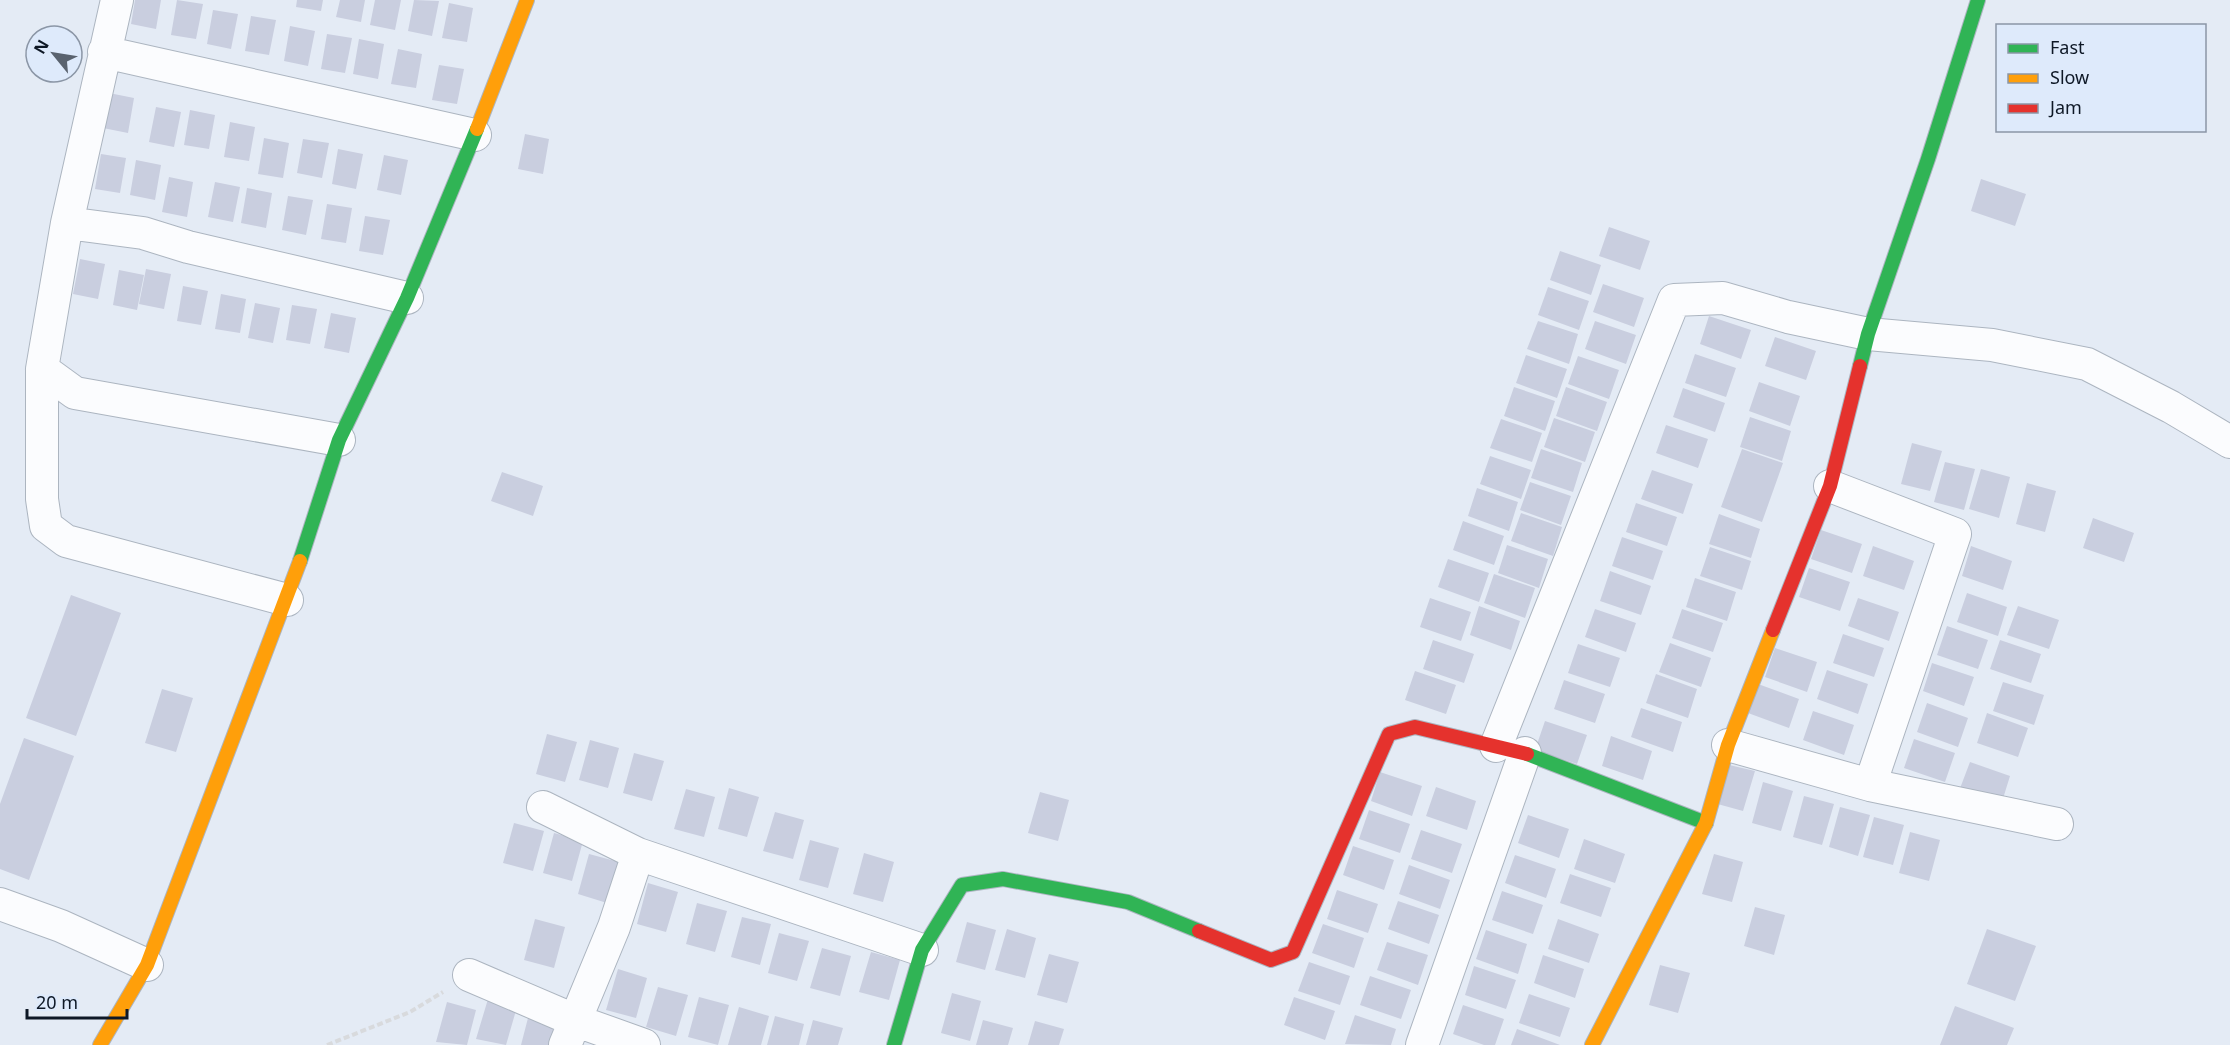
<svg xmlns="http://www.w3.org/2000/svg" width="2230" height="1045" viewBox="0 0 2230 1045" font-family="'Noto Sans',sans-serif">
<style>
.building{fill:#c9cedf}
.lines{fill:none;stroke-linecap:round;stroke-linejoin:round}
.street-casing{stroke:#acb5c0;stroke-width:34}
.fast-casing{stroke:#acb5c0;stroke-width:16}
.slow-casing{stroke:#acb5c0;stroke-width:16}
.jam-casing{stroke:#acb5c0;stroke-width:16}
.path{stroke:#d8dadd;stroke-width:4;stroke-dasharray:6 3;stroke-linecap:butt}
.street{stroke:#fbfcfe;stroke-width:32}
.fast{stroke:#30b455;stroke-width:14}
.slow{stroke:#ff9f0a;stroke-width:14}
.jam{stroke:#e5322d;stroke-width:14}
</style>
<rect width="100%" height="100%" fill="#e4ebf5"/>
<path class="building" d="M135,0H161L156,29L131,24Z
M177,0L203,4L196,39L171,35Z
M297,0H323L321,11L296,7Z
M340,0H365L361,22L336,17Z
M375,0H401L395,30L370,25Z
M414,0L439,1L432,36L408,31Z
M449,3L473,8L467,42L442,38Z
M213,10L238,14L231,49L207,44Z
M251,16L276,20L269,55L245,51Z
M290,26L315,31L308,66L284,61Z
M327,34L352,38L345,73L321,69Z
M359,39L384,44L378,79L353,74Z
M398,49L422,54L416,88L391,84Z
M439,65L464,69L457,104L432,100Z
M109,93L134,98L128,133L103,128Z
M156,107L181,112L174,147L149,142Z
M190,110L215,115L209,149L184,145Z
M230,122L255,127L249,161L224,157Z
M525,134L549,139L543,174L518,169Z
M264,138L289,143L283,178L258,174Z
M303,139L329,143L322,178L297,173Z
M338,149L363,154L356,189L332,184Z
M101,154L126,158L120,193L95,189Z
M384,155L408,160L401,195L377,190Z
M136,160L161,165L155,200L130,195Z
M169,177L193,182L187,217L162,212Z
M1981,179L2026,194L2015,226L1971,211Z
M215,182L240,187L233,222L208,217Z
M247,188L272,193L266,228L241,223Z
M288,196L313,200L306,235L282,230Z
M327,204L352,208L346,243L321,239Z
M365,216L390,220L383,255L359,251Z
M1609,227L1650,241L1640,270L1599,256Z
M1560,251L1601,265L1591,295L1550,280Z
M80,259L105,264L98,299L73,294Z
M146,269L171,274L164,309L139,304Z
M119,270L144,275L137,310L113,305Z
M1603,284L1644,298L1634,327L1593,312Z
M183,286L208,291L201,325L177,321Z
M1548,287L1589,301L1579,330L1538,315Z
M221,294L246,299L240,333L215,329Z
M255,303L280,308L273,343L248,338Z
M292,305L317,309L310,344L286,340Z
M331,313L356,318L349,353L324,348Z
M1709,316L1751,330L1741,359L1700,344Z
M1538,321L1578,334L1569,364L1527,349Z
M1595,321L1636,335L1626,364L1585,349Z
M1775,337L1816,351L1806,380L1765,366Z
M1695,354L1736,368L1726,397L1685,383Z
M1526,355L1567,369L1557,398L1516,383Z
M1578,356L1619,370L1609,399L1568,384Z
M1759,382L1800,396L1790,426L1749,411Z
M1514,387L1555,401L1545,431L1504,416Z
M1566,387L1607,402L1597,431L1556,416Z
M1683,388L1725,403L1715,432L1673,417Z
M1750,417L1791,431L1782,461L1740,447Z
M1554,418L1595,432L1585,462L1544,447Z
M1501,419L1542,433L1532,462L1490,448Z
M1666,425L1708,439L1698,468L1656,453Z
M1912,443L1942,451L1930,491L1901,484Z
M1541,449L1582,463L1573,492L1531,478Z
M1742,449L1783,463L1762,522L1721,507Z
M1490,456L1531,470L1521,499L1480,484Z
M1945,462L1975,469L1964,510L1934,502Z
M1981,469L2010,477L1999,518L1969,509Z
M1652,470L1693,484L1683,514L1641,499Z
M502,472L543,486L533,516L491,501Z
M1530,482L1571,496L1561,525L1520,510Z
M2027,483L2056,491L2045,532L2016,524Z
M1477,488L1518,502L1509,531L1468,516Z
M1636,503L1677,517L1667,546L1626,532Z
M1521,513L1562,527L1553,556L1511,541Z
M1719,514L1760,529L1751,558L1709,544Z
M2093,518L2134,533L2124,562L2083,548Z
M1463,521L1504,536L1494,565L1453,550Z
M1821,530L1862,544L1852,573L1811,559Z
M1622,537L1663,551L1653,580L1612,566Z
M1507,545L1548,559L1539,588L1498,573Z
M1873,546L1914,561L1904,590L1863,576Z
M1971,546L2012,561L2003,590L1962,576Z
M1710,547L1751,561L1742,590L1700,576Z
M1448,559L1489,573L1479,602L1438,587Z
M1809,568L1850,582L1840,611L1799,597Z
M1610,571L1651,586L1641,615L1600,601Z
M1494,574L1535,588L1525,618L1484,603Z
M1695,578L1736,592L1727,621L1686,607Z
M1967,593L2007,607L1998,636L1957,622Z
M71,595L121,613L76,736L26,718Z
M1430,598L1471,612L1461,641L1420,627Z
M1858,598L1899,612L1889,641L1848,626Z
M1479,606L1520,621L1511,650L1470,635Z
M2018,606L2059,620L2049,649L2007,635Z
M1595,609L1636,623L1626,652L1585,637Z
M1682,609L1723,623L1713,652L1672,638Z
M1947,626L1988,640L1978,669L1937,655Z
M1843,634L1884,648L1874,677L1833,663Z
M1433,640L1474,654L1464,683L1423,669Z
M2000,640L2041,654L2031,683L1990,669Z
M1670,643L1711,658L1701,687L1659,672Z
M1578,644L1620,658L1610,687L1568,673Z
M1775,648L1817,662L1807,692L1765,677Z
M1932,663L1974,677L1964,706L1923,691Z
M1827,670L1868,684L1858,714L1817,699Z
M1415,671L1456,685L1446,714L1405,700Z
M1656,674L1697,689L1688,718L1646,703Z
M1564,680L1605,694L1595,723L1554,709Z
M2003,682L2044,695L2034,725L1993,711Z
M1758,684L1799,699L1789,728L1748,713Z
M162,689L193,698L176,752L145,743Z
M1927,703L1968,718L1958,747L1917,732Z
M1641,708L1682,722L1673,752L1631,737Z
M1813,711L1854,725L1844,755L1803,740Z
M1987,713L2028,728L2018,757L1977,743Z
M1545,721L1587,735L1577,764L1535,750Z
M547,734L577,742L565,782L536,774Z
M1611,736L1652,751L1643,780L1602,766Z
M24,738L74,756L29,880L0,869V804Z
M1914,739L1955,753L1945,782L1904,768Z
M590,740L619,748L608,788L579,780Z
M634,753L664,761L652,801L623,793Z
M1970,762L2010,776L2001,805L1959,791Z
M1725,764L1755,771L1743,811L1714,803Z
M1380,772L1422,786L1412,816L1371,801Z
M1763,782L1793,791L1781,831L1752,823Z
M1436,787L1476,801L1467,830L1426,816Z
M729,788L759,797L747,837L718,829Z
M686,789L715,797L704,837L674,829Z
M1040,792L1069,800L1058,841L1028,833Z
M1804,796L1834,804L1822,845L1793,837Z
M1840,807L1870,815L1858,856L1829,847Z
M1369,810L1410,824L1400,853L1359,839Z
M775,812L804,820L793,859L763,851Z
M1528,815L1569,829L1559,858L1518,843Z
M1874,817L1904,825L1893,865L1863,857Z
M514,823L544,831L533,871L503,863Z
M1421,830L1462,844L1452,873L1411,859Z
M1910,832L1940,840L1929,881L1899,873Z
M554,833L583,841L572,881L543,873Z
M1584,839L1625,854L1615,883L1574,869Z
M810,840L839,848L828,888L799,880Z
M1353,846L1394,860L1384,890L1343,875Z
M864,853L894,862L883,902L853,894Z
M589,854L619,862L607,903L578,894Z
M1714,854L1743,862L1732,902L1702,894Z
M1515,855L1556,869L1546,898L1505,883Z
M1409,865L1450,880L1440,909L1399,894Z
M1570,874L1611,888L1601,917L1560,903Z
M648,883L678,892L666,932L637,924Z
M1337,890L1378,904L1368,933L1327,919Z
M1502,891L1543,905L1533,934L1492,920Z
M1398,901L1439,915L1429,944L1388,929Z
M697,903L727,911L715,952L686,944Z
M1755,907L1785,915L1774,955L1744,946Z
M742,917L771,924L760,965L731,957Z
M535,919L565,927L554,968L524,960Z
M1558,919L1599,934L1589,963L1548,949Z
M967,922L996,930L985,970L956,962Z
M1323,924L1364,938L1354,968L1312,953Z
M1007,929L1036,938L1025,978L995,970Z
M1987,929L2036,946L2015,1001L1967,984Z
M1486,930L1527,944L1518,974L1476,959Z
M779,933L809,941L797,981L768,973Z
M1387,942L1428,955L1418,985L1377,970Z
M822,948L851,956L840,996L810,988Z
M871,952L900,960L889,1000L859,992Z
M1049,954L1079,962L1067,1003L1037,995Z
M1543,955L1584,969L1575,998L1534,983Z
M1309,962L1350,976L1340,1005L1298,991Z
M1660,965L1690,973L1678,1013L1649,1005Z
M1474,966L1516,980L1506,1009L1465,995Z
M618,969L647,978L636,1018L606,1010Z
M1370,976L1411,990L1401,1019L1360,1005Z
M658,987L688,995L676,1036L646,1027Z
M952,993L981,1001L970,1041L941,1033Z
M1529,994L1570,1008L1560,1037L1519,1023Z
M699,997L729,1005L718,1045L688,1037Z
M1294,997L1335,1011L1325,1040L1284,1025Z
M488,999L517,1007L506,1045L476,1039Z
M447,1002L476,1010L467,1045L436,1042Z
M1463,1005L1504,1019L1495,1045H1484L1453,1034Z
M1955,1006L2014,1028L2007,1045H1940Z
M739,1007L769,1016L761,1045H728Z
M1355,1015L1396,1029L1391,1045L1345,1044Z
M775,1016L804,1024L799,1045H767Z
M528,1018L557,1026L552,1045H521Z
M813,1020L843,1028L838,1045H806Z
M983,1020L1013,1028L1008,1045H976Z
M1035,1021L1064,1029L1059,1045H1028Z
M1517,1029L1560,1045H1511Z"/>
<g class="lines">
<defs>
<path id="street" d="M117,0L67,223L143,233L188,247L407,298
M104,52L475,135
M67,223L42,369L75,393L339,440
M42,369V499L46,526L66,541L287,600
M1830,486L1955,534L1870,785
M1728,745L1870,785L2057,824
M1496,746L1674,300L1723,298L1788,317L1868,334L1992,345L2087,364L2171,407L2230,442
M543,807L638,854L614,927L565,1045
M638,854L922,950
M0,904L61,926L147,965
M469,975L574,1020L644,1045
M1422,1045L1525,753"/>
<path id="fast" d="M1860,366L1868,334L1928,159L1978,0
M300,561L339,440L407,298L477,129
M1527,754L1706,823
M894,1045L922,950L962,885L1003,879L1128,902L1199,931"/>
<path id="slow" d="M477,129L527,0
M100,1045L147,965L300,561
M1592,1045L1706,823L1728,745L1773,630"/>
<path id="jam" d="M1773,630L1830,486L1860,366
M1199,931L1271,960L1293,952L1389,734L1415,727L1527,754"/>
</defs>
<use href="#street" class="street-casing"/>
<use href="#fast" class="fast-casing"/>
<use href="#slow" class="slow-casing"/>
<use href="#jam" class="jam-casing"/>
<path class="path" d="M327,1045L410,1012L443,992"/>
<use href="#street" class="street"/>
<use href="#fast" class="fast"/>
<use href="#slow" class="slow"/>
<use href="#jam" class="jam"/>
</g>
<rect x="1996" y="24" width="210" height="108" fill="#deeafb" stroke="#8b96a6" stroke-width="1.5"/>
<rect x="2008" y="44" width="30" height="9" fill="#30b455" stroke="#8b96a6" stroke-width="1.5"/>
<text x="2050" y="54" font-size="18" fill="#0e1826">Fast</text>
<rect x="2008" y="74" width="30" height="9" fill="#ff9f0a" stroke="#8b96a6" stroke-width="1.5"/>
<text x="2050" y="84" font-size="18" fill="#0e1826">Slow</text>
<rect x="2008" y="104" width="30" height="9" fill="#e5322d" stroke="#8b96a6" stroke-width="1.5"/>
<text x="2050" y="114" font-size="18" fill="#0e1826">Jam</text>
<g transform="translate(54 54) rotate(300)"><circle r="28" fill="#deeafb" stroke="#8b96a6" stroke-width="1.5"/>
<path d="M0-4.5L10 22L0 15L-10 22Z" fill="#59626e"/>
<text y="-9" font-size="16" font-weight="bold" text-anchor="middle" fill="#0e1826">N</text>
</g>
<path d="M27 1009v9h100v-9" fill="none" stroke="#0e1826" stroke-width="3"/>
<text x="36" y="1009" font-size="18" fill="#0e1826" stroke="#deeafb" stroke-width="4.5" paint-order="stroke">20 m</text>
</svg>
